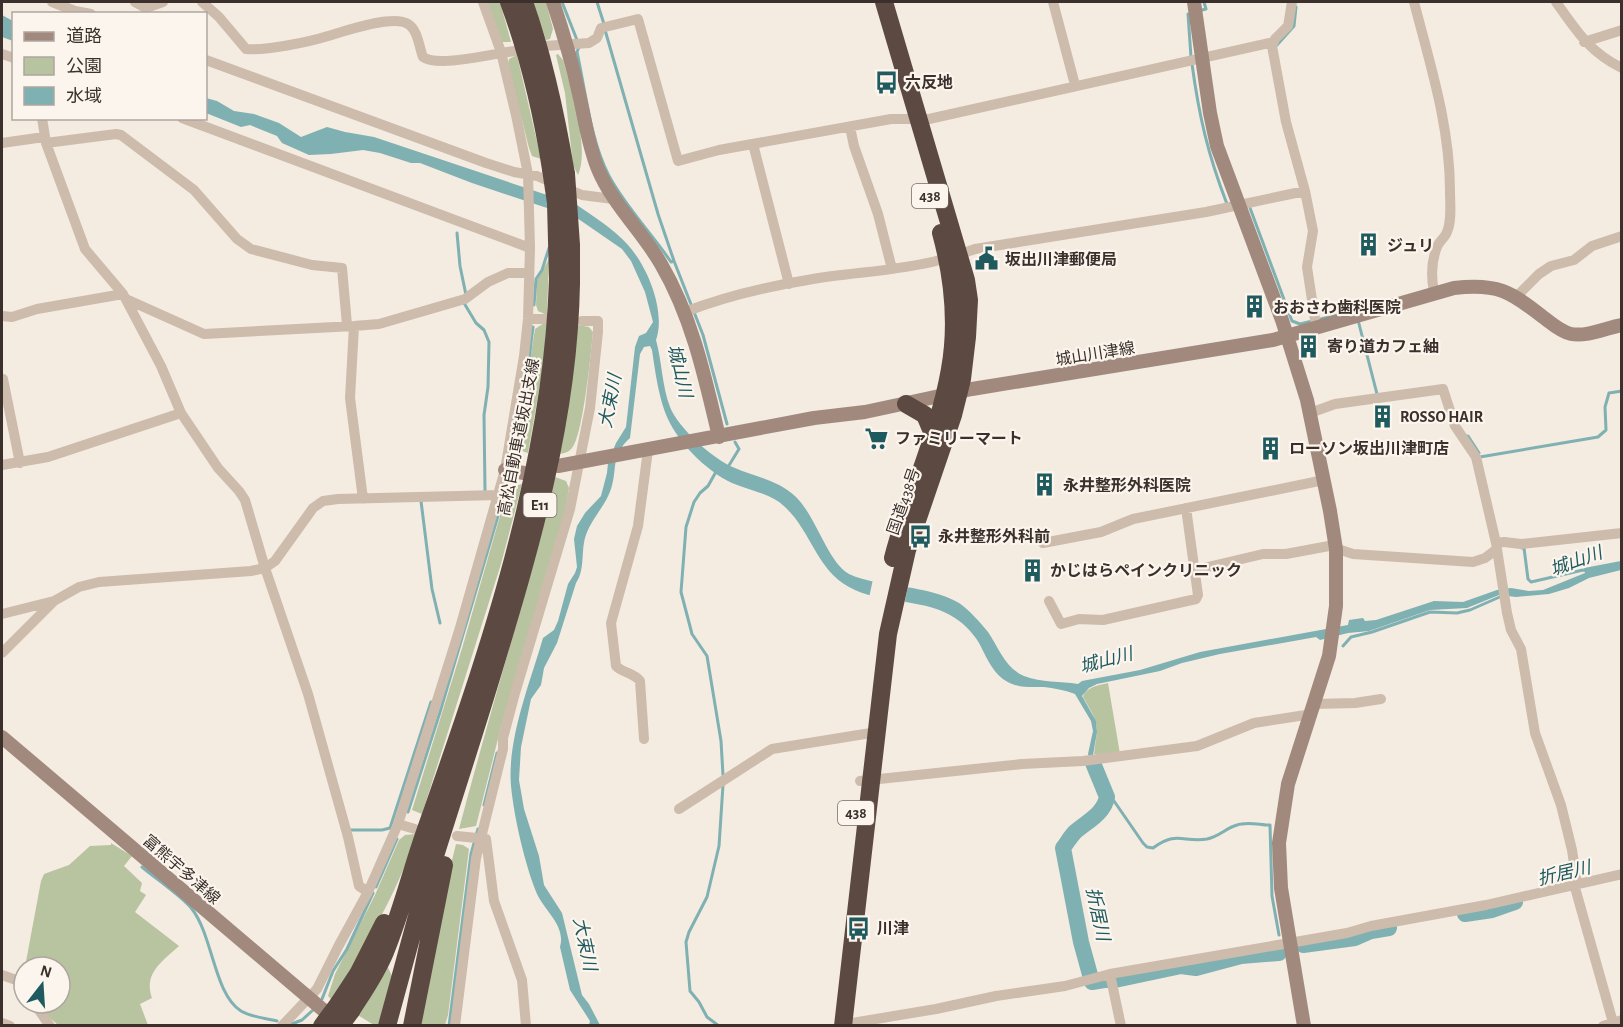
<svg xmlns="http://www.w3.org/2000/svg" width="1623" height="1027" viewBox="0 0 1623 1027" font-family="'Alegreya Sans','Noto Sans JP',sans-serif">
<style>
.green{fill:#b8c4a0}
.water{fill:#7fb0b2}
.pier{fill:#f4ebe1}
.lines{fill:none;stroke-linecap:round;stroke-linejoin:round}
.stream{stroke:#7fb0b2;stroke-width:3}
.river{stroke:#7fb0b2;stroke-width:16}
.street{stroke:#cdbbac;stroke-width:10}
.secondary{stroke:#a18a7d;stroke-width:14}
.highway{stroke:#5c4a42;stroke-width:18}
.highway-bridge{stroke:#5c4a42;stroke-width:18}
.labels{text-anchor:middle;stroke-width:4.5;stroke-linejoin:round;paint-order:stroke}
.shield{fill:#fbf5ee;stroke:#756b66;stroke-width:1.5}
.shield-label{font-size:15px;font-weight:bold;fill:#3b302b}
.poi-label{font-size:16px;font-weight:bold;fill:#3b302b;stroke:#fbf5ee;text-anchor:start}
.street-label{font-size:16px;fill:#3b302b;stroke:#fbf5ee}
.water-label{font-size:18px;font-style:italic;fill:#1f5a5e;stroke:#fbf5ee}
</style>
<rect width="100%" height="100%" fill="#f4ebe1"/>
<path class="green" d="M487,2H500L511,42H502Z
M533,2H546L553,29L550,39L546,40Z
M558,54L563,60C571,88 590,148 578,175L573,165L565,93L556,55Z
M517,55L541,159L532,156L529,148L508,65L509,59Z
M549,259L547,315L538,311L536,305L537,280Z
M544,323L547,324L543,367L528,453L516,449L535,329Z
M578,325L589,327L593,332C591,352 583,436 572,448C569,452 565,453 560,454L573,372Z
M555,477L566,481L569,488L565,512L501,727L476,826L459,829C490,712 526,595 555,477Z
M522,484L501,564L422,814L412,810L463,645L508,488Z
M1108,683L1120,754H1094C1098,723 1100,726 1083,697C1086,687 1099,685 1108,683Z
M416,834C398,894 363,948 333,1001L328,996L335,974L375,895L399,840L405,835Z
M111,843L132,856L124,866L142,883L140,891L146,895L135,912L179,946C163,961 143,973 152,998L140,1004L148,1025H58L44,1013L38,1003H60V967H25L41,881L44,874L69,865L90,846L111,845Z
M456,844L463,845L469,849L448,1015L445,1025L420,1026L444,893Z
M386,963L392,976L379,1025H374L356,1014Z"/>
<path class="water" d="M2,15L13,21V41L2,37Z
M206,98L217,101L234,111L254,114L279,123L301,137L327,127L345,132L374,137L577,205C594,217 614,229 628,245C648,267 666,312 656,340C662,362 662,386 670,407C678,428 714,460 735,468C756,477 778,480 796,497C817,518 827,561 849,574C857,578 867,580 875,582C902,587 935,589 959,603C969,610 980,622 988,632C999,648 1005,668 1024,676C1042,683 1060,681 1078,684L1082,681L1140,670L1200,652L1348,625L1349,620L1363,618L1365,621L1376,620L1434,601L1463,602L1497,590L1511,588L1529,591L1543,590L1585,573L1584,568L1621,561V570L1589,578L1569,588L1549,594L1516,597L1499,595L1467,608L1430,610L1369,631L1348,633L1320,640L1316,637L1220,654L1182,663L1160,671L1097,684L1089,688L1082,696L1096,721L1097,732L1093,755L1103,783H1098L1088,754L1093,731L1091,721L1075,694C1064,690 1054,688 1044,687C1033,687 1022,688 1012,684C994,677 987,658 979,643C972,631 961,621 950,615C919,598 880,604 849,587C817,570 811,531 785,507C771,493 750,491 732,483C706,471 675,440 665,412C658,393 655,370 652,350L650,346L644,347L640,354L630,438C610,456 618,467 611,489C605,507 590,520 585,538C581,553 585,570 576,583L557,643L544,668L541,685L531,699L521,747L519,780L524,809L539,856L544,885L562,913L582,995L589,1004L600,1025H589L590,1021L570,990L560,947C566,926 545,911 537,894C525,865 514,817 511,786C507,739 530,683 543,638L554,630L558,621L568,584L575,573L577,567L574,539L577,526L585,513L601,496L607,473L608,463L616,443L626,427L635,347L639,336L646,333L653,322L645,292L631,261L622,249L577,218L472,183L420,163H411L380,153L363,150L331,154L309,155L282,143L277,136L250,125L241,127L206,113Z"/>
<path class="pier" d="M873,579L908,586L904,606L869,598Z"/>
<g class="lines">
<path class="stream" d="M562,2L577,40
M597,2L604,24
M1202,10L1206,9L1204,2
M1188,14L1191,57
M605,30L658,214L674,261
M1277,45L1294,26L1296,7
M579,47L577,52C586,93 590,139 609,176C625,206 652,234 671,262L674,261L703,335L727,424
M1192,64C1199,116 1208,155 1227,204
M1250,208L1292,321L1300,324L1350,312
M457,233L460,266L466,295
M464,303L476,323L484,330L489,342L488,387L484,415L485,491
M534,305L536,279L542,270L549,248
M1358,320L1377,394
M1468,436L1479,453
M514,452L524,398L533,327
M1480,457L1598,437L1606,430L1605,407L1609,393L1622,391
M728,467L739,449L735,442
M717,470L708,486L700,493L694,502L686,527L681,592L692,634L707,656L721,741L723,775
M421,501L432,589L440,623
M1522,548H1524L1528,579L1531,582L1583,570L1588,571
M1343,646L1351,637L1372,632L1430,612L1457,613L1470,610L1502,596
M1107,797L1114,801L1143,843L1147,847L1153,848C1177,830 1183,843 1207,839C1220,836 1226,828 1237,825C1247,821 1260,825 1270,825L1272,896L1279,935
M484,805L497,753
M408,812L440,712L503,499
M350,830H382L390,828L431,702
M142,867C155,878 183,897 192,909C213,936 214,994 241,1011C251,1017 265,1018 277,1021
M376,887L397,839
M322,999L333,971L347,949L373,893
M289,1025L302,1020L313,1010
M449,1026L471,854L478,829
M719,1026L707,1017L699,1002L690,991L686,942L689,932L707,897L719,846L723,785"/>
<path class="river" d="M1093,763L1107,797C1104,814 1086,822 1075,832C1070,837 1067,843 1063,848L1081,942L1092,982L1104,980H1115L1181,966L1196,968L1241,956L1279,953
M1465,914L1492,910L1515,902
M1303,945L1355,938L1371,931L1389,928"/>
<path class="street" d="M52,2L75,11L91,14
M135,2L146,8L163,2
M202,2L219,17L246,49C265,51 309,42 328,36C345,31 393,14 408,24C418,30 419,47 423,57C438,68 495,53 515,51
M1053,2L1075,85
M1292,2L1288,26L1275,39L1272,46L1286,122L1305,191L1313,231L1307,267L1316,326
M1414,2C1430,64 1450,126 1450,191C1450,203 1452,221 1447,232C1445,238 1439,241 1437,247C1431,262 1431,277 1434,292
M1556,2C1576,30 1589,52 1622,68
M1584,42L1622,30
M545,46L589,43L597,38L601,28L638,19L678,161L719,150L891,119H929L1274,42
M2,54L14,58
M206,60L486,163L514,172L537,176L582,195L613,199
M42,118L46,143L85,249L123,294L161,366L181,413L218,468L239,491L245,500L265,568L308,694L348,837L359,886L368,892
M182,118L530,248
M850,127L854,146L878,214L892,269
M2,143L44,137
M46,143L116,134L121,135L194,190L237,239L251,249L312,265L342,268L347,325
M753,144L789,284
M1517,296L1539,274L1551,266L1574,260L1592,246L1622,236
M126,299L204,334L354,326L379,324L465,299L488,282L508,273H529
M685,312C726,296 770,286 813,279C855,272 899,271 940,260C952,257 964,253 975,249L1206,212L1305,191
M2,316L12,317L37,309L123,294
M528,319H547
M354,326L350,398L363,499
M3,379L20,463
M1310,413L1335,404L1443,389L1455,426L1476,457L1496,543L1507,613L1511,630L1521,649L1535,733L1561,805L1572,850L1577,883
M2,465L48,457L181,413
M1043,543L1101,532L1133,519L1324,480
M1496,543L1504,542L1521,544L1622,533
M1195,570L1263,554H1286L1329,546L1353,554L1473,562L1485,558L1497,549
M1049,601L1061,624L1079,619L1103,620L1196,599L1198,595L1186,508
M2,614L54,601
M2,653L54,601L79,587L99,582L251,571L265,568L275,561L313,508L323,501L338,499L498,495
M1314,704L1355,703L1381,699
M644,739L640,681C634,673 623,673 616,666L611,623L638,526L648,450
M860,781L1022,764L1083,761L1197,746L1254,723L1312,714
M679,809L772,749L877,732
M398,824L415,829
M457,836L486,839L494,901L522,980L526,1026
M1574,884L1614,1026
M1110,974L1121,1026
M2,975L19,981L24,988
M34,1003L50,1026
M2,1023L10,1026
M840,1025L936,1009L996,996L1065,986L1110,974L1347,933L1371,926L1486,905L1622,874
M282,1026L317,989L339,945L368,892L398,824L459,631L505,470L524,356L528,319L530,248L528,174L516,115L501,52L483,2
M455,1026L476,858L503,749V738L515,693L570,509L590,408L598,332V321H582
M1603,1026L1622,1020"/>
<path class="secondary" d="M553,2C563,32 572,62 579,94C585,119 588,145 598,169C613,205 642,231 661,264C692,317 705,377 719,437
M1194,2L1210,113L1217,146L1282,320L1307,400L1330,511L1336,549V606L1329,656L1288,784L1279,843L1281,888L1304,1026
M558,466L814,418L865,412L972,389L1273,340L1454,288C1497,283 1510,291 1543,317C1551,323 1561,332 1571,334C1587,337 1606,328 1622,325
M505,470L524,473
M2,737L335,1020"/>
<path class="highway" d="M509,2C529,56 542,112 551,169
M524,2C544,58 556,115 566,174
M906,404L925,415L933,434
M893,558C909,495 939,434 950,369C958,324 953,277 941,233
M339,1003L358,974L384,923
M351,1011C363,992 376,974 385,952C401,913 411,872 425,832C488,653 552,470 558,279
M387,1026C399,983 410,941 422,898C444,825 469,751 491,678C530,549 569,419 571,283
M412,1026L444,865
M843,1026L888,634L907,550L953,415L962,379L967,337L969,300L966,280L884,2"/>
<path class="highway-bridge" d="M551,169L556,203L558,279
M566,174L571,245V283
M322,1026L339,1003
M340,1026L351,1011"/>
</g>
<defs>
<symbol id="bus-bare" viewBox="-9 -9 18 18"><path d="M-5-6H5V4H4V6H2V4H-2V6H-4V4H-5ZM-3.5-4V0h7V-4ZM-3.5 1.2v1.5H-2V1.2ZM2 1.2v1.5H3.5V1.2Z" fill="#1f5a5e" stroke="#fbf5ee" stroke-width="2.5" paint-order="stroke"/></symbol>
<symbol id="building-bare" viewBox="-9 -9 18 18"><path d="M-4-6H4V6H1V3H-1V6H-4ZM-2.5-4.3h1.7v1.8h-1.7ZM.8-4.3h1.7v1.8H.8ZM-2.5-1h1.7V.8h-1.7ZM.8-1h1.7V.8H.8Z" fill="#1f5a5e" stroke="#fbf5ee" stroke-width="2.5" paint-order="stroke"/></symbol>
<symbol id="civic-bare" viewBox="-9 -9 18 18"><path d="M-.6-6.5H3V-4.5H.6V-3L4-1V1h2V6H-6V1h2V-1L-.6-3ZM-1.2 2.5V6h2.4V2.5Z" fill="#1f5a5e" stroke="#fbf5ee" stroke-width="2.5" paint-order="stroke"/></symbol>
<symbol id="supermarket-bare" viewBox="-9 -9 18 18"><path d="M-6-5.5h2.5l.6 2H6L4.5 2H-2.5L-4.4-4H-6ZM-1.5 3.2a1.3 1.3 0 1 0 .1 0ZM3 3.2a1.3 1.3 0 1 0 .1 0Z" fill="#1f5a5e" stroke="#fbf5ee" stroke-width="2.5" paint-order="stroke"/></symbol>
</defs>
<g fill-rule="evenodd">
<use href="#bus-bare" x="870" y="66" width="33" height="33"/>
<use href="#building-bare" x="1352" y="228" width="33" height="33"/>
<use href="#civic-bare" x="970" y="242" width="33" height="33"/>
<use href="#building-bare" x="1238" y="290" width="33" height="33"/>
<use href="#building-bare" x="1292" y="330" width="33" height="33"/>
<use href="#building-bare" x="1366" y="400" width="33" height="33"/>
<use href="#supermarket-bare" x="860" y="422" width="33" height="33"/>
<use href="#building-bare" x="1254" y="432" width="33" height="33"/>
<use href="#building-bare" x="1028" y="468" width="33" height="33"/>
<use href="#bus-bare" x="904" y="520" width="33" height="33"/>
<use href="#building-bare" x="1016" y="554" width="33" height="33"/>
<use href="#bus-bare" x="842" y="912" width="33" height="33"/>
</g>
<g class="labels">
<g class="shield">
<rect x="912" y="184" width="36" height="24" rx="4.5"/>
<rect x="523.5" y="493" width="33" height="24" rx="4.5"/>
<rect x="838" y="801" width="36" height="24" rx="4.5"/>
</g>
<g class="shield-label">
<text x="930" y="201">438</text>
<text x="540" y="510">E11</text>
<text x="856" y="818">438</text>
</g>
<g class="poi-label">
<text x="905" y="88">六反地</text>
<text x="1387" y="251">ジュリ</text>
<text x="1005" y="265">坂出川津郵便局</text>
<text x="1273" y="313">おおさわ歯科医院</text>
<text x="1327" y="352">寄り道カフェ紬</text>
<text x="1400" y="422">ROSSO HAIR</text>
<text x="895" y="444">ファミリーマート</text>
<text x="1289" y="454">ローソン坂出川津町店</text>
<text x="1063" y="491">永井整形外科医院</text>
<text x="938" y="542">永井整形外科前</text>
<text x="1050" y="576">かじはらペインクリニック</text>
<text x="877" y="934">川津</text>
</g>
<g class="street-label">
<text transform="translate(1095 353) rotate(-9)" y="6">城山川津線</text>
<text transform="translate(518 437) rotate(-79)" y="6">高松自動車道坂出支線</text>
<text transform="translate(903 501) rotate(-71)" y="6">国道438号</text>
<text transform="translate(182 869) rotate(41)" y="6">富熊宇多津線</text>
</g>
<g class="water-label">
<text transform="translate(680 371) rotate(77)" y="6">城山川</text>
<text transform="translate(610 401) rotate(-79)" y="6">大束川</text>
<text transform="translate(1576 561) rotate(-20)" y="6">城山川</text>
<text transform="translate(1106 660) rotate(-15)" y="6">城山川</text>
<text transform="translate(1564 873) rotate(-13)" y="6">折居川</text>
<text transform="translate(1098 914) rotate(78)" y="6">折居川</text>
<text transform="translate(585 944) rotate(78)" y="6">大束川</text>
</g>
</g>
<rect width="1623" height="1027" fill="none" stroke="#3b302b" stroke-width="6"/>
<rect x="12" y="12" width="195" height="108" fill="#fbf5ee" stroke="#aea6a0" stroke-width="1.5"/>
<rect x="24" y="32" width="30" height="9" fill="#a18a7d" stroke="#aea6a0" stroke-width="1.5"/>
<text x="66" y="42" font-size="18" fill="#3b302b">道路</text>
<rect x="24" y="57" width="30" height="18" fill="#b8c4a0" stroke="#aea6a0" stroke-width="1.5"/>
<text x="66" y="72" font-size="18" fill="#3b302b">公園</text>
<rect x="24" y="87" width="30" height="18" fill="#7fb0b2" stroke="#aea6a0" stroke-width="1.5"/>
<text x="66" y="102" font-size="18" fill="#3b302b">水域</text>
<g transform="translate(42 985) rotate(17)"><circle r="28" fill="#fbf5ee" stroke="#aea6a0" stroke-width="1.5"/>
<path d="M0-4.5L10 22L0 15L-10 22Z" fill="#1f5a5e"/>
<text y="-9" font-size="16" font-weight="bold" text-anchor="middle" fill="#3b302b">N</text>
</g>
</svg>
